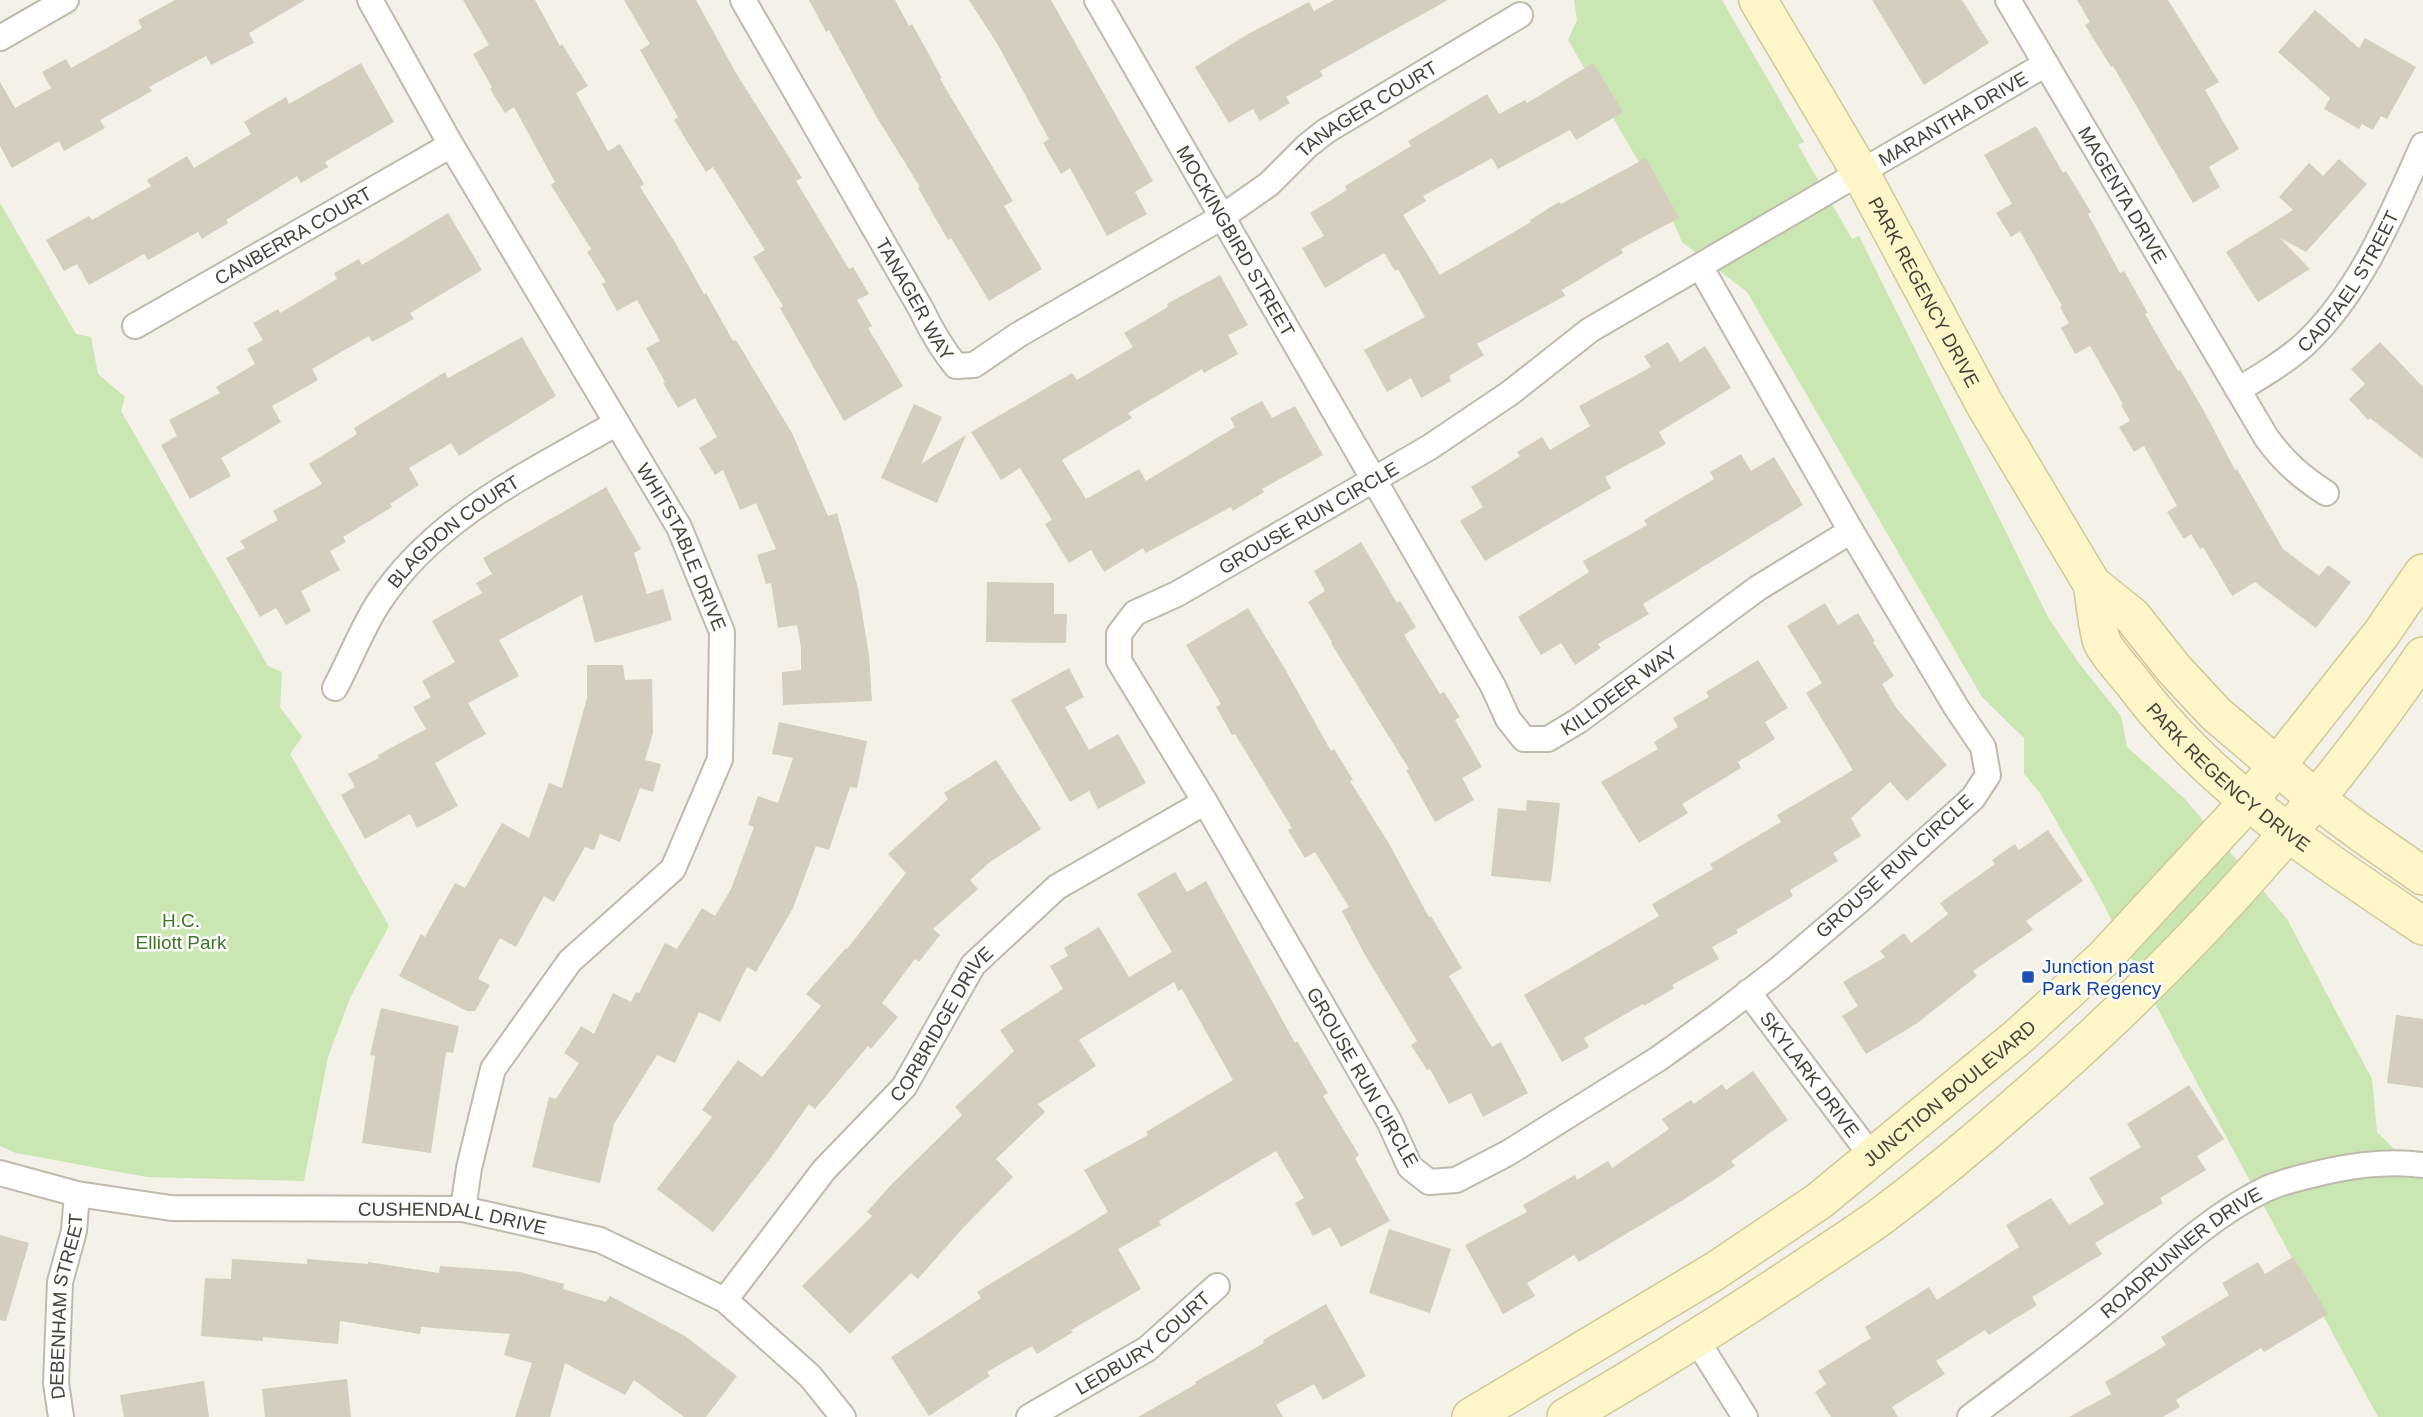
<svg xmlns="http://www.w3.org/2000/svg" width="2423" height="1417" viewBox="0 0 2423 1417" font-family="Helvetica,sans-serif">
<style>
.green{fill:#c9e6b3}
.building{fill:#d5cebe}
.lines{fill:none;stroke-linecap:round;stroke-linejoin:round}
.street-casing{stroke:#bfbaab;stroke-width:28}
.secondary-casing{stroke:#d1c999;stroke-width:40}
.street{stroke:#fff;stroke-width:24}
.secondary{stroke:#fcf6c9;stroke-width:37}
.transit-dot{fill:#1a4fb4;stroke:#fff;stroke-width:2.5}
.labels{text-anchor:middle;stroke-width:5;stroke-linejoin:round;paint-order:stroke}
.street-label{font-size:19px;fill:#474237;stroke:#fff}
.park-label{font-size:19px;fill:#40762c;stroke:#fff}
.transit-label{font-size:19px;fill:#164399;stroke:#fff;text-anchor:start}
</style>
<rect width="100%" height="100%" fill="#f3f1e8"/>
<path class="green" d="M1574,0H1722L1804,142L1798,145L1852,239L1859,236L2049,619L2078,662L2121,716L2127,747L2184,798L2287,919L2372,1079L2377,1132L2423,1178V1417H2378L2175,1042L2096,890L2040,793L2024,774V738L1982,697L1747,292L1682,242L1673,221L1568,40L1577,20Z
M0,203L76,334L91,337L98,374L125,397L121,411L268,666L282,672L280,707L302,737L290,754L389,926L350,998L328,1057L304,1181L147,1177L16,1153L0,1146Z"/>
<path class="building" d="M175,0H305L249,33L254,43L211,65L206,56L149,87L152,91L100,120L105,128L64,151L59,141L12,168L0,146V82L15,108L51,88L42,72L66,59L71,68L142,28L138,20Z
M463,0H535L560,46L562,44L588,86L576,93L608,151L620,144L644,184L640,187L676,244L704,294L706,293L733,341L736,340L792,433L828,516L837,513L858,588L869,655L872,701L783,705L782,672L801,670V648L797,625L778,628L771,583L766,584L757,555L776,549L756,503L740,510L723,470L715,475L699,448L717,437L695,398L678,408L663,383L665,382L646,348L660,341L637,300L617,311L602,284L606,282L587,252L591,249L551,185L555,182L514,107L505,113L490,89L492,87L473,54L489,45Z
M624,0H696L736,73L802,178L796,181L849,269L853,267L869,294L857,300L872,326L868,328L903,386L844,421L780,308L783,306L753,257L765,250L713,167L706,172L674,120L678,117L640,50L650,44Z
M809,0H895L909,26L912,24L942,78L940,79L1013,201L1004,206L1042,269L989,301L951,238L948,240L918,188L920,187L876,116L829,30L826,32Z
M969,0H1051L1153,181L1135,192L1147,214L1107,236L1070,168L1061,174L1043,143L1049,139L998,45Z
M1334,0H1448L1320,71L1323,76L1286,97L1290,103L1260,121L1253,109L1229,123L1195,67L1248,34L1309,2L1314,11Z
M1872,0H1962L1989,43L1924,85Z
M2077,0H2168L2219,82L2205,90L2239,149L2209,167L2220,187L2193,203L2113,66L2111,67L2085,25L2090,22Z
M2315,10L2359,48L2365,38L2416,67L2387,119L2381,116L2373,130L2362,124L2359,129L2324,109L2330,98L2278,52Z
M361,63L394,122L325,162L328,167L301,183L297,176L226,220L228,223L202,239L198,232L148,260L144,254L89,285L77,264L64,271L46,240L89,216L92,220L151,186L147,180L187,156L194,168L251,134L244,122L286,97L289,104Z
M1593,63L1623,112L1576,140L1570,130L1498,169L1492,158L1423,196L1426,201L1403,215L1440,275L1531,222L1530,220L1559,202L1561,204L1646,158L1679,218L1621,249L1623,253L1562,290L1565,296L1477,344L1484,355L1449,376L1451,381L1421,398L1411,378L1387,392L1364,350L1425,317L1398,269L1395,271L1384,253L1325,288L1302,248L1324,236L1310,213L1347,190L1345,186L1411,146L1408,141L1487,94L1499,114L1525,100L1527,103Z
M2036,126L2063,173L2066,171L2091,212L2088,214L2120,273L2124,271L2148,313L2145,314L2178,371L2180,370L2204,411L2235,470L2237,469L2283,549L2319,576L2328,565L2351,582L2316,628L2255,582L2232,596L2203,547L2200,549L2191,534L2184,539L2167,512L2177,506L2144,446L2134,452L2119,427L2130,421L2121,405L2123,404L2090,346L2075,354L2061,328L2069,323L2060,307L2062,306L2020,231L2011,237L1996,213L2012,204L1984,155Z
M2339,159L2367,184L2306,252L2280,238L2310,269L2258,302L2226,252L2293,210L2279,197L2309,163L2323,176Z
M448,213L482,270L410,313L414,319L372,342L369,336L312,369L318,380L272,406L281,422L221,458L231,476L190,499L161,445L177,436L169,420L220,393L216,387L255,364L247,349L263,340L253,323L278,309L280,313L337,279L334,273L359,259L362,265Z
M1220,275L1248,325L1228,335L1238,354L1204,373L1202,369L1128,413L1132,418L1062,460L1086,499L1139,469L1146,481L1235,427L1230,418L1262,401L1272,418L1295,406L1323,455L1262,489L1264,492L1233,511L1231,507L1146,553L1143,548L1104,572L1091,550L1069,563L1045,524L1052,520L1020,468L1001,480L971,432L1072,373L1077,380L1133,347L1124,333L1168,307L1167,304Z
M522,337L556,396L459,456L451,443L409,468L419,485L390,504L392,507L343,537L346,542L330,551L340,570L301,591L311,611L286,625L276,608L260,617L226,558L245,548L240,541L278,520L273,511L322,484L309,464L357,434L354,428L445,372L448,378Z
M1668,342L1680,362L1705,346L1731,388L1659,432L1666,444L1605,477L1611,488L1485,561L1460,521L1483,507L1471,487L1520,456L1517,452L1542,437L1550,450L1590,426L1579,406L1651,367L1644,356Z
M2380,342L2423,387V459L2370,418L2368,420L2349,399L2365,384L2351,369Z
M914,404L942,417L921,464L966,435L937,503L881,478Z
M1741,454L1751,471L1774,457L1803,505L1643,604L1649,614L1598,644L1601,648L1575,665L1561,643L1541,655L1518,617L1589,572L1583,561L1647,525L1644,520L1714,479L1710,472Z
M606,487L641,549L634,553L647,594L663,589L672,620L595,643L582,595L499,640L519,676L468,703L486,734L435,763L458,806L417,828L410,814L365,839L341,795L355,787L348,774L379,758L378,755L426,729L413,707L431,697L422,681L455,662L432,621L482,593L476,583L492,574L483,558Z
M1361,542L1397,603L1400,601L1416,627L1404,635L1440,694L1444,692L1460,717L1455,720L1482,767L1462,778L1474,800L1435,822L1406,770L1409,769L1331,643L1332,642L1308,602L1325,591L1314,571Z
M987,582L1054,583V614H1067L1066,643L986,642Z
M1825,603L1838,625L1858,613L1875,641L1873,642L1894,676L1882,684L1897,709L1947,765L1907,801L1890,782L1851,818L1861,836L1833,853L1838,861L1790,890L1793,896L1736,930L1738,933L1712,947L1719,959L1672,985L1674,988L1644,1006L1643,1004L1584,1038L1589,1047L1562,1062L1524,995L1659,916L1652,904L1713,869L1710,864L1781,822L1777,815L1853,770L1806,693L1822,683L1787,626Z
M1248,608L1285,669L1331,751L1334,749L1353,780L1350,781L1388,842L1429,917L1431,916L1462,968L1449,976L1492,1047L1501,1042L1528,1093L1483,1117L1471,1093L1449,1104L1430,1069L1427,1070L1411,1045L1417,1041L1365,955L1342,911L1349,907L1315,852L1305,858L1288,830L1292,828L1235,734L1232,735L1216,707L1221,704L1186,645Z
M1758,660L1788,708L1765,722L1775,739L1738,762L1741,768L1682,804L1688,813L1639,843L1601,782L1658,749L1654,742L1678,727L1673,718L1709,697L1706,692Z
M587,665H623L625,680L652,679L653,733L645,760L661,764L653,792L640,788L620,842L600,834L594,850L585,847L554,902L544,896L516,947L500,938L478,979L490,985L475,1011H467L399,976L421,934L425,937L455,883L465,888L502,823L529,838L549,783L562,788L587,698Z
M1069,668L1084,697L1065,707L1089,750L1118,734L1146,783L1098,809L1089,791L1070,802L1011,700Z
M779,722L867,741L857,788L850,787L829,850L816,846L793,908L756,972L747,967L720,1022L699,1012L675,1063L657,1055L614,1124L600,1183L532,1167L549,1097L556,1099L579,1063L564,1053L581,1026L594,1034L613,993L631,1002L636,992L639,993L665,943L677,949L702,908L715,916L731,889L754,827L748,825L758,796L778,803L793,758L772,754Z
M996,760L1041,829L990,862L970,880L978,889L933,929L940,935L919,962L915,959L882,1003L898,1017L871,1049L868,1046L815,1109L809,1104L770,1159L713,1232L657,1189L712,1117L702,1110L738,1060L762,1077L821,1006L806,994L846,948L847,949L906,873L888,854L948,799L944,793Z
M1527,800L1560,803L1551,882L1491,876L1498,808L1526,811Z
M2048,830L2083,881L2026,921L2033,930L1973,971L1977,976L1916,1024L1866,1054L1842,1016L1858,1006L1843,982L1885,957L1880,951L1904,933L1911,943L1948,914L1940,903L1995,864L1992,860L2015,844L2019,850Z
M1175,872L1187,892L1206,881L1295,1043L1297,1041L1328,1093L1323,1096L1359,1155L1355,1158L1390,1221L1341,1247L1330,1227L1313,1236L1295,1203L1304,1198L1276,1151L1159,1221L1161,1225L1118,1249L1141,1289L1071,1330L1073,1332L1037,1354L1032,1346L987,1372L990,1376L929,1416L891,1357L981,1298L977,1292L1108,1212L1084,1170L1148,1135L1146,1132L1233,1080L1182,989L1178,991L1174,982L1079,1040L1096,1066L1038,1104L1045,1112L996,1159L1013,1177L962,1229L918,1279L911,1273L850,1334L802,1286L872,1216L867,1212L889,1187L962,1115L955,1107L1014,1051L1000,1030L1063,989L1050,966L1068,956L1064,948L1099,927L1129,977L1172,952L1137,894Z
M381,1008L459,1026L453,1053L446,1052L431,1153L362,1143L375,1056L370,1055Z
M2396,1015L2423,1019V1088L2387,1083Z
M1753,1071L1788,1120L1731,1161L1735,1166L1683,1200L1579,1262L1574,1255L1527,1283L1535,1296L1503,1314L1465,1245L1527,1212L1523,1205L1575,1175L1577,1180L1608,1161L1612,1168L1669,1129L1662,1119L1691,1100L1694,1104L1722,1084L1726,1090Z
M2189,1085L2224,1139L2197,1156L2206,1170L2160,1198L2163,1203L2095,1243L2102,1254L2032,1297L2037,1305L1989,1335L1985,1330L1936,1361L1945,1374L1892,1407L1898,1417H1831L1815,1392L1826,1384L1818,1371L1871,1338L1865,1327L1929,1287L1937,1300L2019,1247L2006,1225L2051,1198L2069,1225L2104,1204L2089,1178L2141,1147L2127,1124Z
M1389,1229L1451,1249L1430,1313L1369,1293Z
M0,1235L29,1243L6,1321L0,1320Z
M2293,1257L2328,1314L2264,1352L2261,1348L2176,1400L2180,1407L2163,1417H2069L2111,1394L2105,1382L2166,1345L2161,1337L2229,1295L2222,1283L2258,1262L2265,1274Z
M232,1259L307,1264V1259L368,1264V1262L439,1273L440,1266L520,1272L564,1284L563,1289L606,1302L610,1296L685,1336L737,1376L706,1417H684L634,1380L625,1395L565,1363L550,1417H515L532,1363L504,1355L510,1334L421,1327L420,1334L340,1321L338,1344L263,1337V1341L201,1336L205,1278L231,1279Z
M1326,1304L1366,1376L1323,1400L1314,1384L1276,1405L1283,1417H1138L1196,1384L1195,1382L1264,1343L1263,1340Z
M347,1379L351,1417H265L262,1389Z
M204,1381L209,1417H124L120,1395Z"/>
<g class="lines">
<defs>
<g id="street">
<path id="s1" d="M370,0L451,145L679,527L722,632L720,759L673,869L570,961L493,1069L469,1168L463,1209"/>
<path id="s2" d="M743,0L921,309C931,330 941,348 956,366L974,365L1018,335L1222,217L1269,184L1307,146L1326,131L1520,15"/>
<path id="s3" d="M1097,0L1493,686L1508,719L1524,739H1548L1578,721L1758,588L1851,531"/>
<path id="s4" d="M2008,0L2266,437C2283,461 2301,477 2326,493"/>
<path d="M0,38L66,0"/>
<path id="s5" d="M1700,266L1851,531L1956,707L1983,747L1988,775L1973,798L1860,900L1779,969L1718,1016L1658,1059L1508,1153L1456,1180L1429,1182L1410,1167L1389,1121L1205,802L1119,661V634L1135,613L1177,594L1430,447L1510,393L1590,330L2046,64"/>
<path id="s6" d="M135,326L451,145"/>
<path id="s7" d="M2238,390C2261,376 2285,362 2305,344C2361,291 2392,214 2423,145"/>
<path id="s8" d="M335,688C350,660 362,628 379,602C436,516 530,473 617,423"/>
<path id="s9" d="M1748,992L1873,1158"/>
<path id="s10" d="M0,1173L77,1194L171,1208L463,1209L600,1240L725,1300L810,1376L843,1417"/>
<path id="s11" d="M725,1300L824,1170L904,1087L973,965L1057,887L1205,802"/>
<path d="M1696,1339L1745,1417"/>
<path id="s12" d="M61,1417L56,1383L60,1282L74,1231L77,1194"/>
<path id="s13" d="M1029,1417L1147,1349L1217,1286"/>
<path id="s14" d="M1970,1417C2017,1382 2064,1346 2109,1309C2160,1266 2206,1218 2266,1189C2286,1180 2311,1175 2333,1170C2363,1164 2392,1161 2423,1165"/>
</g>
<g id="secondary">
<path id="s15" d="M1758,0L1860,172L1985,405L2092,584L2132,616L2174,669L2216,714L2316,799L2360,832L2423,876"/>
<path id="s16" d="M2092,584C2095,598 2097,629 2102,642C2109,656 2124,671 2134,684C2210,786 2319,856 2423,926"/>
<path id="s17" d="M1471,1417L1715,1271L1819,1201L2019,1036L2103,959L2248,802L2381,634L2423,573"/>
<path d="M1566,1417C1647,1370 1725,1321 1803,1269C1828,1252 1855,1235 1880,1217C1928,1181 1974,1143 2019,1103C2172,971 2309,822 2423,656"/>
</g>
</defs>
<use href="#street" class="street-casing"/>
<use href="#secondary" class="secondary-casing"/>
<use href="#street" class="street"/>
<use href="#secondary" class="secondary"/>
</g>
<rect class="transit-dot" x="2021" y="970" width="14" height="14" rx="3.5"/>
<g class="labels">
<g class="street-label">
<text dy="7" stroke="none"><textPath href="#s2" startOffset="912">TANAGER COURT</textPath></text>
<text dy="7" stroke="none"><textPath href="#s5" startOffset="2905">MARANTHA DRIVE</textPath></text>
<text dy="7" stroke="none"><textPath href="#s4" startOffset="226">MAGENTA DRIVE</textPath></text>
<text dy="7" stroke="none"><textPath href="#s6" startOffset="182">CANBERRA COURT</textPath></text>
<text dy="7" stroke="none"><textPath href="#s3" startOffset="278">MOCKINGBIRD STREET</textPath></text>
<text dy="7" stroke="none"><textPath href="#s7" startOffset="158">CADFAEL STREET</textPath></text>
<text dy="7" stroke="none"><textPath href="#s15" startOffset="336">PARK REGENCY DRIVE</textPath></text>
<text dy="7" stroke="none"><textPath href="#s2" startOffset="345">TANAGER WAY</textPath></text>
<text dy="7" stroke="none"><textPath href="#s5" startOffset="2146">GROUSE RUN CIRCLE</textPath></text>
<text dy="7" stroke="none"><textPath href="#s8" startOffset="200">BLAGDON COURT</textPath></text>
<text dy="7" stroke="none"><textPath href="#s1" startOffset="630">WHITSTABLE DRIVE</textPath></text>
<text dy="7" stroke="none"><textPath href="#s3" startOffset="964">KILLDEER WAY</textPath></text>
<text dy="7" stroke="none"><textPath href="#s16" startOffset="245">PARK REGENCY DRIVE</textPath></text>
<text transform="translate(1894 866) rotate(-42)" y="7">GROUSE RUN CIRCLE</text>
<text dy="7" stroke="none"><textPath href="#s11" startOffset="352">CORBRIDGE DRIVE</textPath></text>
<text dy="7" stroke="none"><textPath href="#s9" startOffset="103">SKYLARK DRIVE</textPath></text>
<text transform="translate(1363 1077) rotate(60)" y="7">GROUSE RUN CIRCLE</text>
<text dy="7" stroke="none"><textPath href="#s17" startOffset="579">JUNCTION BOULEVARD</textPath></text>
<text dy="7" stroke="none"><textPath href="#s10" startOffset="457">CUSHENDALL DRIVE</textPath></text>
<text dy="7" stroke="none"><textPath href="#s14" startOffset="268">ROADRUNNER DRIVE</textPath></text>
<text dy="7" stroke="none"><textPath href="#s12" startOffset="112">DEBENHAM STREET</textPath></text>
<text dy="7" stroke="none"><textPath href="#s13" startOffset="136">LEDBURY COURT</textPath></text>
</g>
<g class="park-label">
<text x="181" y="927">H.C.<tspan x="181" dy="22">Elliott Park</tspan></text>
</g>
<g class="transit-label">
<text x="2042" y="973">Junction past<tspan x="2042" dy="22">Park Regency</tspan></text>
</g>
</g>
</svg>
